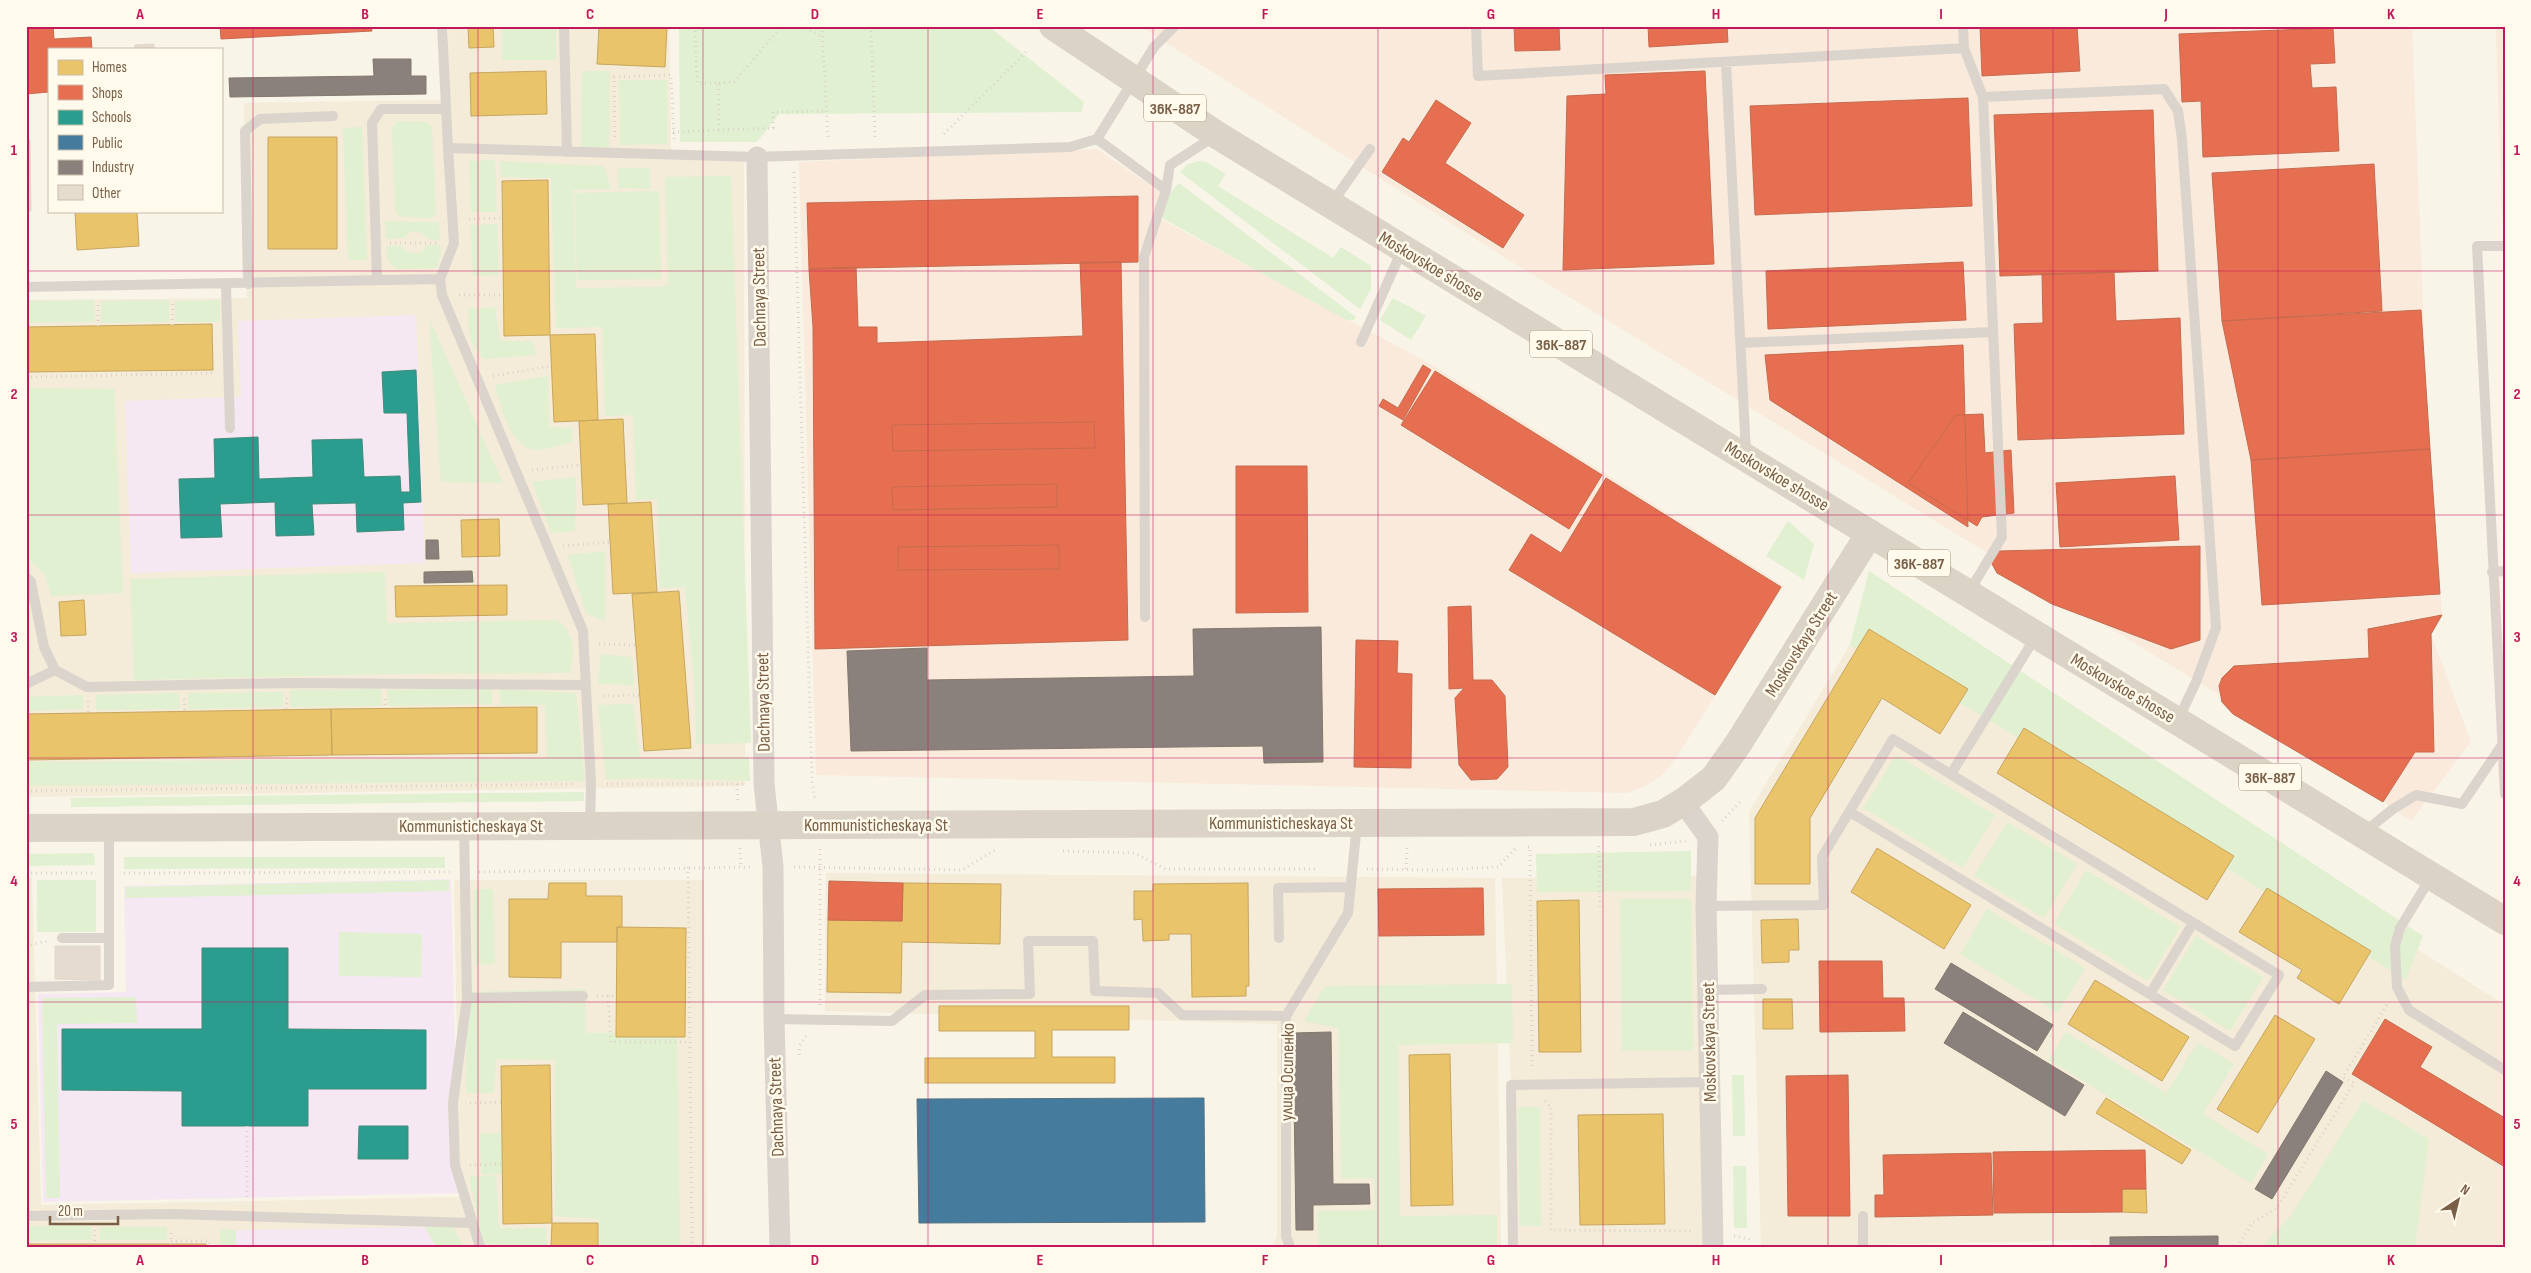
<svg xmlns="http://www.w3.org/2000/svg" width="2531" height="1273" viewBox="0 0 2531 1273" font-family="'Sofia Sans Condensed',sans-serif">
<style>
.residential{fill:#f4ebd8}
.commercial{fill:#f9eadb}
.education{fill:#f6e8f2}
.green{fill:#e0f0d1}
.homes{fill:#e9c46a;stroke:#c7a65f}
.shops{fill:#e76f51;stroke:#c66a4e}
.schools{fill:#2a9d8f;stroke:#428a79}
.public{fill:#457b9d;stroke:#557383}
.industry{fill:#8a817c;stroke:#85776c}
.building{fill:#e5dccf;stroke:#e1d8ca}
.lines{fill:none;stroke-linecap:round;stroke-linejoin:round}
.path{stroke:#dbd4cb;stroke-width:3;stroke-dasharray:1 4;stroke-linecap:butt}
.service{stroke:#dbd4cc;stroke-width:10}
.minor{stroke:#dbd4cc;stroke-width:21}
.primary{stroke:#dbd4c6;stroke-width:28}
.grid{fill:none;stroke:#c2185b;stroke-width:1;stroke-opacity:0.55}
.labels{text-anchor:middle;stroke-width:5;stroke-linejoin:round;paint-order:stroke}
.shield{fill:#fffaeb;stroke:#a18e78;stroke-width:1}
.shield-label{font-size:16px;font-weight:bold;fill:#795f46}
.street-label{font-size:18px;fill:#795f46;stroke:#fffaeb}
.neatline{fill:none;stroke:#c2185b;stroke-width:2}
.grid-label{font-size:16px;text-anchor:middle;font-weight:bold;fill:#c2185b}
</style>
<rect width="100%" height="100%" fill="#f8f4e8"/>
<path class="residential" d="M448,26H669L671,156L744,155L745,786L26,797V300L247,298L244,103L449,100Z
M2496,26H2505V218H2502Z
M1874,605L2505,1005V1247H2094L2088,1240L1761,1247L1749,812Z
M826,873L1495,878L1501,1247H1272L1277,1236V1024L825,1011Z
M1699,876L1708,1247H1518L1502,878Z
M26,877H32L41,1205L460,1197L454,880H704L707,1247H26Z"/>
<path class="commercial" d="M1140,26H2412L2427,406L2442,615L2431,634L2471,742L2411,821L2298,743L1512,262Z
M1097,149L1160,192L1153,215L1434,366L1784,586L1676,758L1662,775L1645,786L1627,793L816,775L799,162Z"/>
<path class="education" d="M416,315L425,563L131,573L125,401L241,397L238,321Z
M451,879L458,1193L43,1202L38,994L126,992L124,886Z
M425,1227L436,1247H236V1230Z"/>
<path class="green" d="M502,26H556V60H502Z
M679,26H988L1084,102L1081,112L779,114L757,142H680Z
M582,71H610L609,147H581Z
M619,80H667V144L620,145Z
M397,121L427,122L432,127L436,213L432,218L400,217L395,211L392,128Z
M362,127L367,260H348L343,128Z
M495,160L497,212H471L469,161Z
M500,161L604,166L611,189L573,190L576,288L658,287L668,285L665,177L731,176L751,743L696,744L695,694L685,587L660,588L657,499L636,500L633,415L605,416L602,327L556,328L551,178L501,177Z
M1198,161L1206,162L1226,174L1218,186L1333,258L1341,247L1371,266V289L1360,309L1180,172L1187,165Z
M618,168H650V189L618,188Z
M1179,183L1356,317L1354,320H1346L1162,218L1167,197Z
M659,191L661,279L577,280L575,193Z
M385,221L439,222L440,240L427,239L422,233L411,231L404,238L386,239Z
M497,224L499,275L473,276L471,225Z
M426,245H440L441,256L436,268L396,269L387,259L386,246H401C408,254 414,255 424,251Z
M1393,298L1426,316L1411,340L1380,320Z
M94,300L95,322L26,323V301Z
M169,300V322L101,323V301Z
M220,300V322H175V301Z
M495,307L500,341H532L536,355L484,359C467,339 469,335 468,309Z
M429,318L503,483L441,482Z
M548,376L549,427L573,428L572,442C561,445 549,449 538,450C511,451 500,404 495,385Z
M26,388L114,389L123,593L51,596L45,575L26,557Z
M576,477L575,531L551,533L532,482Z
M1788,521L1814,544L1804,580L1766,556Z
M605,551V621L586,613L568,555Z
M1869,571L2423,936L2406,980L1971,709L1850,645Z
M385,572L387,623L557,620C576,635 574,651 570,673L388,674L134,680L130,579Z
M601,654L632,657L634,685L598,684Z
M492,688V704L388,706L387,690Z
M381,689V706L290,707V690Z
M499,689L576,693L585,781L26,786V762L547,758L545,705H501Z
M283,692V707L188,709V693Z
M179,693L180,709L96,710V695Z
M83,695V709L26,711V697Z
M633,704L640,758L749,757L750,781L643,778L606,780L598,705Z
M1896,755L1995,815L1963,868L1863,808Z
M584,792V801L71,807V798Z
M2007,822L2077,864L2044,918L1974,876Z
M1691,851V891L1537,892L1536,854Z
M94,853L95,865L26,866V854Z
M124,857H445V868L124,869Z
M2086,870L2180,927L2148,981L2054,924Z
M37,880H96V932H37Z
M449,880V891L126,898L125,887Z
M473,889H493L495,964L475,965Z
M1620,899H1691L1693,1051H1622Z
M1987,909L2085,968L2058,1013L1960,954Z
M339,932L422,934L421,977L339,976Z
M2196,936L2263,977L2230,1031L2163,990Z
M1512,984L1513,1043L1398,1045L1400,1216L1497,1215V1247H1319L1317,1211L1375,1210L1374,1178L1341,1179L1338,1028L1304,1021L1325,986Z
M585,989L586,1033H677L680,1247H600L599,1219L555,1216V1060L496,1059L494,1093H466L467,992Z
M136,997L137,1023L57,1024L60,1198H46L42,998Z
M2066,1032L2166,1093L2198,1042L2234,1064L2203,1114L2268,1154L2251,1183L2049,1060Z
M1732,1075H1744L1745,1136H1733Z
M2363,1100L2429,1139L2415,1247H2261L2290,1217Z
M1518,1107H1540L1541,1226H1520Z
M480,1133H512V1174H481Z
M1733,1166H1746L1747,1228H1734Z
M496,1175L499,1228H546L547,1245L483,1244L469,1177Z
M26,1226H91L92,1240L27,1241Z
M100,1227H167V1240H100Z
M425,1227H453L464,1247H436Z
M220,1229L236,1230V1247H220Z"/>
<path class="homes" d="M468,26H493L494,47L469,48Z
M599,26H667L665,67L597,64Z
M546,71L547,114L471,116L470,73Z
M268,137H337V249H268Z
M548,180L550,335L504,336L502,181Z
M75,211H137L139,246L77,250Z
M212,324L213,370L26,372V327Z
M595,334L598,420L554,422L550,335Z
M623,419L627,503L583,505L579,421Z
M651,502L657,592L613,594L608,504Z
M499,519L500,556L462,557L461,520Z
M507,585V615L396,617L395,586Z
M679,591L691,748L644,751L632,594Z
M84,600L86,635L61,636L59,602Z
M1869,629L1968,689L1940,734L1882,698L1810,818V884H1755V818Z
M537,707V753L332,755L331,709Z
M331,709L332,755L26,760V714Z
M2024,728L2234,856L2207,900L1997,773Z
M1877,848L1971,905L1944,949L1851,892Z
M549,883H586V896H622V927H617V942H561V978L509,977V899H548Z
M903,883L1001,884L1000,944L902,942L901,993L827,992L828,920L902,921Z
M1248,883L1249,986H1246V996L1192,997L1191,934H1169V940L1143,941L1142,919L1134,920V891H1153V884Z
M2267,888L2371,951L2339,1004L2297,978L2302,970L2239,932Z
M1579,900L1581,1052H1539L1537,901Z
M1798,919L1799,950H1789V962L1762,963L1761,920Z
M617,927L686,928L685,1037H616Z
M2095,980L2189,1037L2162,1081L2068,1024Z
M1763,999H1792L1793,1029H1763Z
M939,1006H1129V1030H1052V1057H1115V1083H925V1058H1035V1031H939Z
M2275,1015L2315,1039L2258,1133L2217,1109Z
M1450,1054L1453,1205L1411,1206L1409,1055Z
M550,1065L552,1223L503,1224L501,1066Z
M2106,1098L2191,1150L2182,1164L2096,1113Z
M1663,1114L1665,1224L1580,1225L1578,1115Z
M2122,1189H2146L2147,1213L2122,1212Z
M552,1223H598V1247H551Z
M26,1244H206V1247H26Z"/>
<path class="shops" d="M26,26H53L54,39L91,37L92,49H49V92L26,94Z
M220,26H371L372,31L221,39Z
M1514,26H1559L1560,50L1515,51Z
M1648,26H1727L1728,42L1649,47Z
M1980,26H2077L2080,71L1982,76Z
M2333,28L2335,63L2310,64L2312,88L2336,87L2339,151L2203,157L2201,101L2182,102L2179,34Z
M1705,71L1714,264L1563,270L1567,96L1606,94L1605,75Z
M1968,98L1972,206L1755,215L1750,106Z
M1436,100L1471,123L1445,163L1524,215L1503,248L1382,172L1403,138L1409,142Z
M2153,110L2158,271L2000,276L1994,115Z
M2374,164L2382,311L2222,321L2212,173Z
M1138,196V262L809,269L807,203Z
M1080,262H1121L1128,640L815,649L813,327L809,269L856,267L858,327H877V343L1083,336Z
M1963,262L1966,320L1768,329L1766,271Z
M2114,272L2116,321L2180,318L2184,434L2018,440L2014,324L2043,323L2042,274Z
M2421,310L2430,449L2251,460L2222,321Z
M1963,345L1968,527L1770,400L1765,355Z
M1423,365L1431,370L1403,420L1379,406L1383,399L1398,408Z
M1435,371L1602,475L1569,529L1401,425Z
M1983,414L1985,453L2011,450L2014,513L1982,517L1977,526L1908,483L1956,415Z
M1094,422L1095,448L893,451L892,425Z
M2430,449L2440,594L2262,605L2251,460Z
M1236,466H1307L1308,612L1236,613Z
M2175,476L2179,540L2060,547L2056,483Z
M1606,478L1781,587L1715,695L1509,570L1531,534L1561,553Z
M1057,484V507L893,510L892,487Z
M1059,545V569L898,570V547Z
M2200,546V640L2171,649L2052,604L1997,573L1992,564V558L1999,551Z
M1471,606L1473,680H1492L1505,696L1508,767L1497,779L1471,780L1459,765L1455,698L1464,688L1449,689L1448,607Z
M2442,615L2431,634L2434,752H2415L2383,802L2233,714L2222,702L2219,686L2222,678L2234,666L2369,658L2368,629Z
M1356,640L1398,641L1397,673L1412,674L1411,768L1354,767Z
M829,881L903,883L902,921L828,920Z
M1483,888L1484,935L1379,936L1378,889Z
M1819,961H1882L1883,998H1904L1905,1031L1820,1032Z
M2385,1019L2432,1047L2420,1067L2505,1118V1167L2352,1074Z
M1848,1075L1850,1216H1788L1786,1076Z
M2145,1150L2146,1189H2122V1212L1994,1213L1993,1152Z
M1991,1153L1993,1215L1875,1217V1195H1884L1883,1155Z"/>
<path class="schools" d="M416,370L421,502L403,503L404,530L357,532L356,503L312,504L314,535L276,536L275,502L220,504L222,537L181,538L179,479L215,478L214,439L258,437L259,479L313,477L312,440L362,439L364,477L400,476L401,492H410L407,413H384L382,372Z
M202,948H288V1029L426,1030V1089H308V1126H182V1091L62,1090V1029H202Z
M359,1126H408V1159H358Z"/>
<path class="public" d="M1204,1098L1205,1222L919,1223L917,1099Z"/>
<path class="industry" d="M373,59H411V76H426V94L230,97L229,78L374,76Z
M426,540H438L439,559H426Z
M472,571L473,582L424,583V572Z
M1321,627L1323,762L1264,763L1263,746L851,751L847,651L927,648V680L1194,676L1193,629Z
M1951,963L2053,1025L2037,1051L1935,989Z
M1963,1012L2084,1085L2065,1116L1944,1043Z
M1331,1032L1333,1184H1369L1370,1204L1313,1205V1230H1296L1293,1033Z
M2326,1071L2343,1082L2272,1199L2255,1189Z
M2218,1236V1247H2110V1237Z"/>
<path class="building" d="M154,44V49H135V45Z
M26,140H30L31,211H26Z
M55,946H100V980L55,979Z"/>
<g class="lines">
<path class="path" d="M695,26L697,83H719V130
M801,26L822,37
M822,26L828,140
M871,26L875,137
M719,83L734,82L782,26
M673,132L773,128V112L826,111
M944,134L1027,51
M615,137L614,77L671,75L674,139
M794,172L812,780L815,800
M469,219L503,218
M390,243H436
M459,295H504
M172,325L173,301
M98,326V302
M493,376L551,366
M26,377L213,373
M532,470L581,465
M563,546L610,542
M599,644L636,645
M603,696L640,695
M184,699L185,711
M385,699V708
M88,701V713
M286,709L287,698
M607,784H743
M737,784L738,802
M26,791L576,784
M1722,821L1741,801
M1650,845L1686,841
M1599,846L1600,908
M1528,847H1530L1532,1069
M740,848L741,868
M1063,851L1135,853L1165,869H1318
M688,867L692,1247
M794,867L962,870L995,850
M1367,869L1438,870L1498,867L1517,847
M1406,869L1407,847
M479,872L753,867
M26,873H93
M124,873L450,872
M26,946L47,941
M597,996H617
M608,996L611,1042H690
M820,1005V849
M799,1055L800,1045L806,1036
M1545,1101L1551,1107V1230L1691,1231
M470,1103L502,1102
M247,1126V1198
M470,1165L502,1164
M95,1230V1244
M1734,1236L1753,1240
M171,1241H209V1247
M171,1244V1230
M2237,1247L2252,1223L2277,1208L2354,1083L2343,1077L2388,1003"/>
<path class="service" d="M442,26L448,148L757,157L1070,147L1097,139L1154,47L1175,26
M564,26L567,152
M1476,26L1478,76L1964,48L1983,97L2164,89L2178,111L2182,139L2216,628L2196,682L2178,720
M1963,26L1964,48
M1726,63L1746,453
M1097,139L1166,190
M448,148L454,243L440,279L442,295L583,631L591,784L590,825
M1332,203L1370,149
M2505,246H2477L2505,794
M377,280L372,123L381,109H446
M226,284L230,428
M248,284L245,131L260,119L333,116
M26,287L440,279
M1361,342L1402,250
M1741,343L1993,332
M2492,572L2505,571
M26,577L31,582L44,647L55,670
M1969,592L2002,537L1983,97
M1145,617L1144,257L1166,190L1170,165L1215,136
M26,684L55,670L87,687L287,683L585,685
M1951,774L2036,636
M464,827L467,998L453,1103L455,1165L480,1247
M2363,833L2393,809L2416,795L2462,804L2502,745H2505
M2431,877L2400,928L2395,946L2397,987L2409,1010L2505,1070
M1706,906L1824,905L1822,857L1893,739L2279,975L2235,1046L1850,812
M62,938H109
M1279,938L1278,888L1351,887
M26,987L109,985V828
M1708,990L1762,989
M2150,994L2193,923
M467,998L583,996
M774,1019L892,1021L925,995L1030,994L1028,941H1093L1095,991L1158,993L1182,1015L1286,1016
M26,1216L171,1214L473,1223
M1290,1247L1286,1236V1016L1348,913L1357,824
M1513,1247L1511,1085L1710,1082
M1863,1247V1216"/>
<path class="minor" d="M757,157L764,784L773,867L774,1019L780,1247
M1683,802L1708,837L1706,906L1713,1247"/>
<path class="primary" d="M1053,26L1217,135L2505,921
M26,828L1634,822L1663,814L1686,800L1714,778L1738,744L1870,533"/>
</g>
<path class="grid" d="M253,26V1247M478,26V1247M703,26V1247M928,26V1247M1153,26V1247M1378,26V1247M1603,26V1247M1828,26V1247M2053,26V1247M2278,26V1247M26,271H2505M26,515H2505M26,758H2505M26,1002H2505"/>
<g class="labels">
<g class="shield">
<rect x="1144" y="94.5" width="62" height="27" rx="4"/>
<rect x="1530" y="330.5" width="62" height="27" rx="4"/>
<rect x="1888" y="549.5" width="62" height="27" rx="4"/>
<rect x="2239" y="763.5" width="62" height="27" rx="4"/>
</g>
<g class="shield-label">
<text x="1175" y="114">36К-887</text>
<text x="1561" y="350">36К-887</text>
<text x="1919" y="569">36К-887</text>
<text x="2270" y="783">36К-887</text>
</g>
<g class="street-label">
<text transform="translate(1431 266) rotate(31)" y="6">Moskovskoe shosse</text>
<text transform="translate(759 297) rotate(-91)" y="6">Dachnaya Street</text>
<text transform="translate(1777 476) rotate(31)" y="6">Moskovskoe shosse</text>
<text transform="translate(1801 644) rotate(-58)" y="6">Moskovskaya Street</text>
<text transform="translate(2123 688) rotate(31)" y="6">Moskovskoe shosse</text>
<text transform="translate(763 702) rotate(-91)" y="6">Dachnaya Street</text>
<text x="1281" y="829">Kommunisticheskaya St</text>
<text x="876" y="831">Kommunisticheskaya St</text>
<text x="471" y="832">Kommunisticheskaya St</text>
<text transform="translate(1709 1042) rotate(-91)" y="6">Moskovskaya Street</text>
<text transform="translate(1287 1072) rotate(-89)" y="6">улица Осипенко</text>
<text transform="translate(776 1107) rotate(-92)" y="6">Dachnaya Street</text>
</g>
</g>
<rect width="2531" height="1273" fill="none" stroke="#fffaeb" stroke-width="55"/>
<rect x="48" y="48" width="175" height="165" fill="#fffaeb" stroke="#c9bca9"/>
<rect x="58" y="60" width="25" height="15" fill="#e9c46a" stroke="#c9bca9"/>
<text x="92" y="72" font-size="15" fill="#795f46">Homes</text>
<rect x="58" y="85" width="25" height="15" fill="#e76f51" stroke="#c9bca9"/>
<text x="92" y="98" font-size="15" fill="#795f46">Shops</text>
<rect x="58" y="110" width="25" height="15" fill="#2a9d8f" stroke="#c9bca9"/>
<text x="92" y="122" font-size="15" fill="#795f46">Schools</text>
<rect x="58" y="135" width="25" height="15" fill="#457b9d" stroke="#c9bca9"/>
<text x="92" y="148" font-size="15" fill="#795f46">Public</text>
<rect x="58" y="160" width="25" height="15" fill="#8a817c" stroke="#c9bca9"/>
<text x="92" y="172" font-size="15" fill="#795f46">Industry</text>
<rect x="58" y="185" width="25" height="15" fill="#e5dccf" stroke="#c9bca9"/>
<text x="92" y="198" font-size="15" fill="#795f46">Other</text>
<g transform="translate(2458 1200) rotate(35)" stroke="#fffaeb" stroke-width="4" paint-order="stroke">
<path d="M0-4L9 19L0 12L-9 19Z" fill="#795f46"/>
<text y="-8" font-size="14" font-weight="bold" text-anchor="middle" fill="#795f46">N</text>
</g>
<path d="M50 1216v8h68v-8" fill="none" stroke="#795f46" stroke-width="2.5"/>
<text x="58" y="1216" font-size="15" fill="#795f46" stroke="#fffaeb" stroke-width="4" paint-order="stroke">20 m</text>
<rect x="28" y="28" width="2476" height="1218" class="neatline"/>
<g class="grid-label">
<text x="140" y="19">A</text>
<text x="365" y="19">B</text>
<text x="590" y="19">C</text>
<text x="815" y="19">D</text>
<text x="1040" y="19">E</text>
<text x="1265" y="19">F</text>
<text x="1491" y="19">G</text>
<text x="1716" y="19">H</text>
<text x="1941" y="19">I</text>
<text x="2166" y="19">J</text>
<text x="2391" y="19">K</text>
<text x="14" y="155">1</text>
<text x="2517" y="155">1</text>
<text x="14" y="399">2</text>
<text x="2517" y="399">2</text>
<text x="14" y="642">3</text>
<text x="2517" y="642">3</text>
<text x="14" y="886">4</text>
<text x="2517" y="886">4</text>
<text x="14" y="1129">5</text>
<text x="2517" y="1129">5</text>
<text x="140" y="1265">A</text>
<text x="365" y="1265">B</text>
<text x="590" y="1265">C</text>
<text x="815" y="1265">D</text>
<text x="1040" y="1265">E</text>
<text x="1265" y="1265">F</text>
<text x="1491" y="1265">G</text>
<text x="1716" y="1265">H</text>
<text x="1941" y="1265">I</text>
<text x="2166" y="1265">J</text>
<text x="2391" y="1265">K</text>
</g>
</svg>
